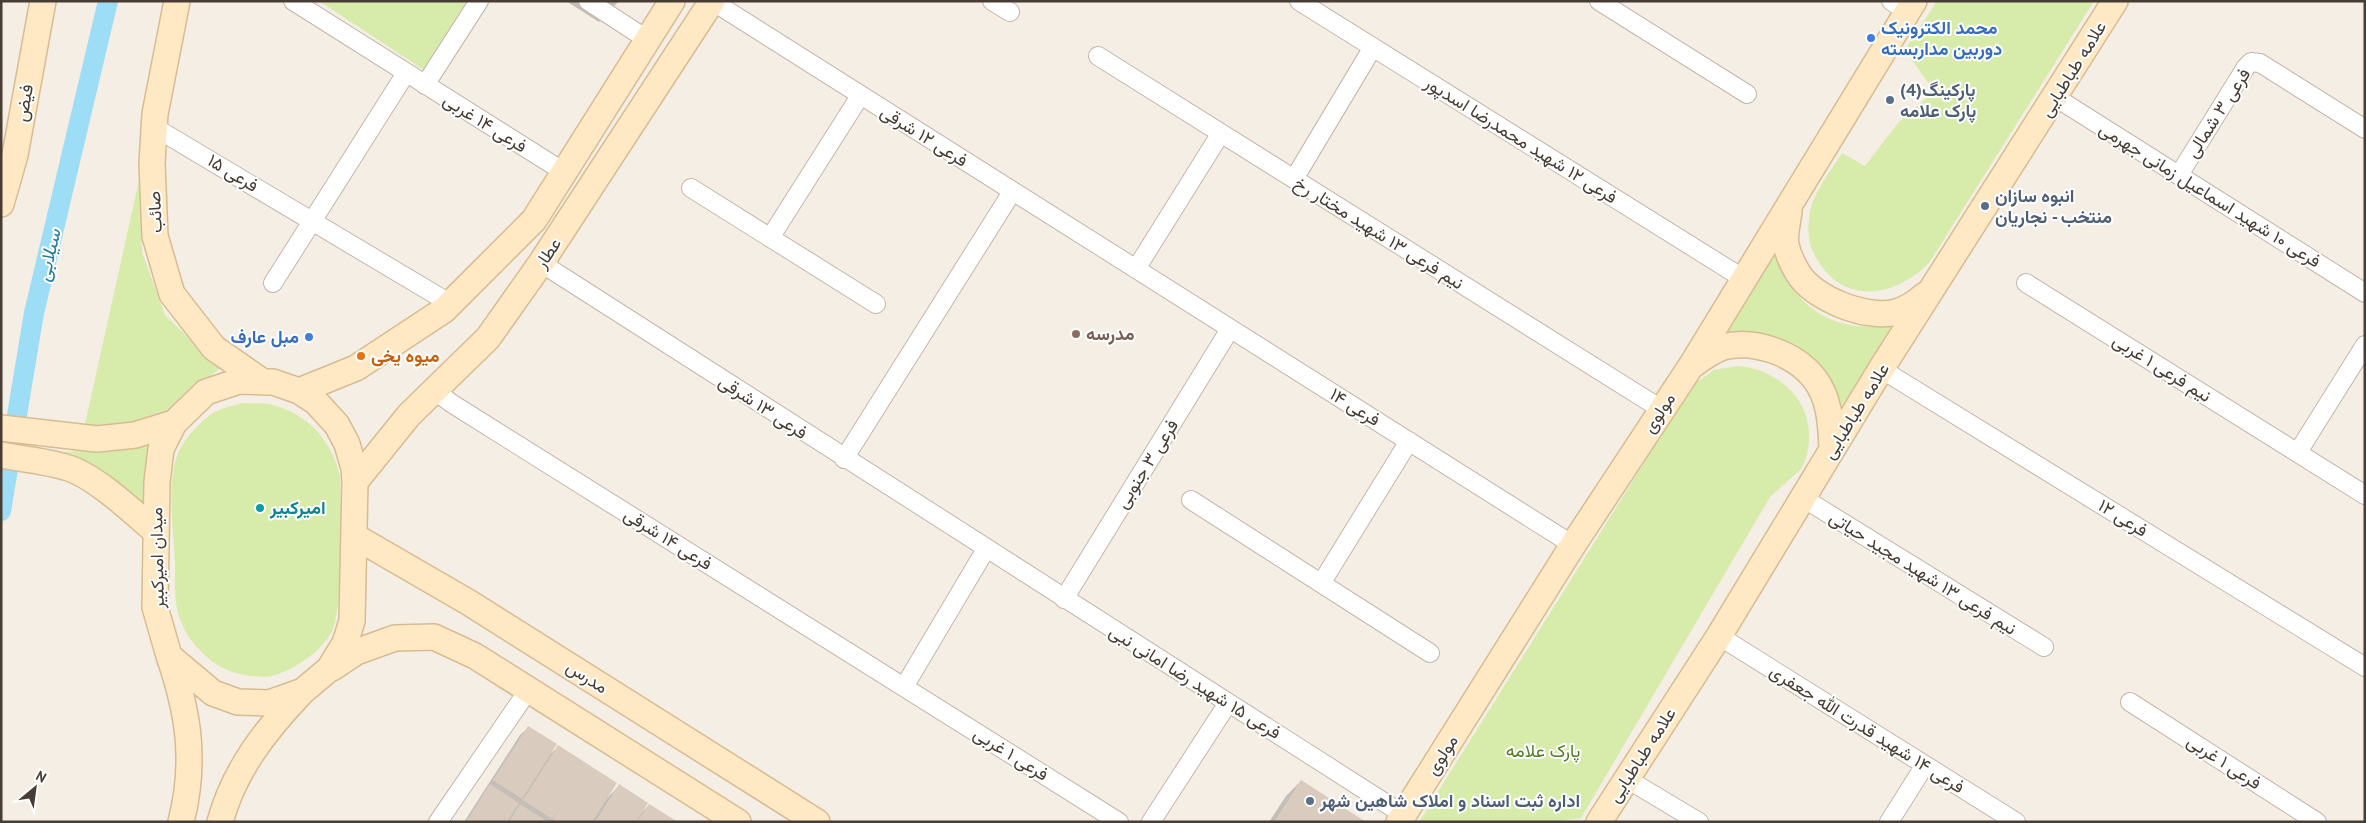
<svg xmlns="http://www.w3.org/2000/svg" width="2366" height="823" viewBox="0 0 2366 823" font-family="'PT Sans',Vazirmatn,sans-serif">
<style>
.green{fill:#d7ebab}
.shadow{fill:#0003}
.lines{fill:none;stroke-linecap:round;stroke-linejoin:round}
.canal{stroke:#9dddf5;stroke-width:20}
.building{fill:#d9cbbd}
.street-casing{stroke:#c3b7aa;stroke-width:20}
.secondary-casing{stroke:#d7bc92;stroke-width:28}
.street{stroke:#fff;stroke-width:18}
.secondary{stroke:#ffe9c4;stroke-width:25}
.shop-dot{fill:#3f7fe0;stroke:#fff;stroke-width:2}
.service-dot{fill:#5c6f8a;stroke:#fff;stroke-width:2}
.education-dot{fill:#8d6e63;stroke:#fff;stroke-width:2}
.food-dot{fill:#e8710a;stroke:#fff;stroke-width:2}
.culture-dot{fill:#0f9aa8;stroke:#fff;stroke-width:2}
.labels{text-anchor:middle;stroke-width:4;stroke-linejoin:round;paint-order:stroke}
.shop-label{font-size:18px;font-weight:bold;fill:#366cbe;stroke:#fff;text-anchor:start}
.street-label{font-size:18px;fill:#473d34;stroke:#fff}
.service-label{font-size:18px;font-weight:bold;fill:#4e5e75;stroke:#fff;text-anchor:start}
.education-label{font-size:18px;font-weight:bold;fill:#785e54;stroke:#fff;text-anchor:start}
.food-label{font-size:18px;font-weight:bold;fill:#c56008;stroke:#fff;text-anchor:start}
.culture-label{font-size:18px;font-weight:bold;fill:#0d838f;stroke:#fff;text-anchor:start}
.park-label{font-size:18px;fill:#517d23;stroke:#fff}
.water-label{font-size:19px;font-style:italic;fill:#237ca2;stroke:#fff}
</style>
<rect width="100%" height="100%" fill="#f4eee5"/>
<path class="green" d="M319,1H469L424,70Z
M1937,1H2094L1929,263C1900,293 1852,306 1823,268C1810,250 1807,240 1809,218C1811,195 1830,172 1842,153L1865,166L1898,123L1934,91L1907,53L1908,45Z
M141,171L142,252L165,315L220,368L153,424L84,429Z
M1771,252H1776C1790,305 1833,334 1888,325L1892,330L1843,409H1838L1831,391L1722,337Z
M1738,366C1790,371 1825,417 1802,468L1770,497L1581,818L1551,822H1419L1693,385L1714,370Z
M242,403C252,404 264,402 273,405C308,414 333,442 340,477C341,508 344,606 332,631C325,646 308,659 294,667C284,672 273,677 262,677C228,675 210,665 189,637C185,631 180,621 178,613C174,597 175,581 175,565C174,532 165,478 180,449C187,436 201,421 213,413C221,408 233,406 242,403Z
M149,445L143,508L59,452L108,450Z"/>
<path class="shadow" d="M566,1H619L599,22Z
M528,728L550,754L558,747L608,797L619,786L642,812L649,805L676,822H464L520,735Z
M1301,781L1364,822H1269L1286,796Z"/>
<g class="lines">
<path class="canal" d="M1,511L34,313L108,1"/>
</g>
<path class="building" d="M528,726L557,744L522,799L493,780Z
M558,745L617,783L592,822H557L553,819L561,806L552,819L523,800Z
M1301,780L1366,822H1274Z
M490,784L519,803L507,822H466Z
M619,784L648,803L636,822H595Z
M520,804L548,822H509Z
M649,804L678,822H637Z"/>
<g class="lines">
<defs>
<path id="street" d="M293,1L564,172
M588,1L648,40
M712,1L1573,545
M992,1L1010,12
M1299,1L1744,279
M1599,1L1747,94
M1891,1L1907,11
M1098,56L1661,409
M425,85L479,1
M2055,97L2365,293
M154,127L451,304
M2179,175L2246,67L2251,62L2260,63L2365,129
M1294,179L1373,47
M691,188L876,304
M770,238L860,96
M541,263L1404,815
M1136,269L1221,133
M273,283L406,73
M2026,283L2365,495
M1881,369L2365,667
M433,389L451,403L1119,822
M2298,452L2365,345
M844,459L1012,192
M1803,498L2044,647
M1191,500L1430,653
M1322,582L1409,441
M1064,599L1230,329
M1719,636L2016,822
M904,687L986,549
M2130,702L2317,822
M1627,779L1699,822
M438,822L529,689
M1151,822L1228,703
M1889,822L1925,765"/>
<path id="secondary" d="M177,1L155,114L152,163L155,236L172,294L214,348L263,382
M1,204L15,155L43,1
M1789,211C1788,221 1784,236 1786,245C1788,254 1793,265 1798,273C1813,299 1868,320 1896,312C1907,309 1917,302 1925,295
M1693,365C1702,358 1712,351 1723,347C1754,339 1794,353 1814,378C1830,398 1831,425 1832,448
M239,381L273,382L299,391L316,402L337,425L347,444L354,468L355,482L352,621L345,643L329,669L303,691L269,703L238,702L213,693L169,656L155,607L157,482L161,449L174,423L206,392Z
M299,391L356,368L444,310L534,220L672,1
M1,428L97,439L135,435L174,423
M1,455C22,459 45,461 65,467C93,474 133,512 155,531
M355,482L409,415L488,338L541,263L712,1
M354,536L468,602L817,822
M169,656C189,713 196,763 181,822
M332,668L356,652L395,638L434,637L475,656L738,822
M220,822C234,771 264,732 300,694
M1399,822L1573,545L1691,366L1914,1
M1599,822L1719,636L1881,369L2115,1"/>
</defs>
<use href="#street" class="street-casing"/>
<use href="#secondary" class="secondary-casing"/>
<use href="#street" class="street"/>
<use href="#secondary" class="secondary"/>
</g>
<g class="shop-dot">
<circle cx="1871" cy="38" r="5"/>
<circle cx="309" cy="337" r="5"/>
</g>
<g class="service-dot">
<circle cx="1890" cy="100" r="5"/>
<circle cx="1985" cy="206" r="5"/>
<circle cx="1310" cy="801" r="5"/>
</g>
<circle class="education-dot" cx="1076" cy="334" r="5"/>
<circle class="food-dot" cx="361" cy="356" r="5"/>
<circle class="culture-dot" cx="260" cy="508" r="5"/>
<g class="labels">
<g class="shop-label">
<text x="1881" y="34">محمد الکترونیک<tspan x="1881" dy="21">دوربین مداربسته</tspan></text>
<text x="299" y="343" text-anchor="end">مبل عارف</text>
</g>
<g class="street-label">
<text transform="translate(2073 69) rotate(-58)" y="6">علامه طباطبایی</text>
<text transform="translate(24 103) rotate(-80)" y="6">فیض</text>
<text transform="translate(2218 113) rotate(-57)" y="6">فرعی ۳ شمالی</text>
<text transform="translate(485 123) rotate(32)" y="6">فرعی ۱۴ غربی</text>
<text transform="translate(924 136) rotate(32)" y="6">فرعی ۱۲ شرقی</text>
<text transform="translate(1521 140) rotate(32)" y="6">فرعی ۱۲ شهید محمدرضا اسدپور</text>
<text transform="translate(233 173) rotate(31)" y="6">فرعی ۱۵</text>
<text transform="translate(2210 195) rotate(32)" y="6">فرعی ۱۰ شهید اسماعیل زمانی جهرمی</text>
<text transform="translate(155 212) rotate(-93)" y="6">صائب</text>
<text transform="translate(1379 233) rotate(32)" y="6">نیم فرعی ۱۳ شهید مختار رخ</text>
<text transform="translate(548 253) rotate(-56)" y="6">عطار</text>
<text transform="translate(2162 368) rotate(32)" y="6">نیم فرعی ۱ غربی</text>
<text transform="translate(763 407) rotate(33)" y="6">فرعی ۱۳ شرقی</text>
<text transform="translate(1355 407) rotate(32)" y="6">فرعی ۱۴</text>
<text transform="translate(1856 411) rotate(-58)" y="6">علامه طباطبایی</text>
<text transform="translate(1659 413) rotate(-57)" y="6">مولوی</text>
<text transform="translate(1147 464) rotate(-58)" y="6">فرعی ۳ جنوبی</text>
<text transform="translate(2123 518) rotate(32)" y="6">فرعی ۱۲</text>
<text transform="translate(668 539) rotate(32)" y="6">فرعی ۱۴ شرقی</text>
<text transform="translate(157 558) rotate(-91)" y="6">میدان امیرکبیر</text>
<text transform="translate(1923 573) rotate(32)" y="6">نیم فرعی ۱۳ شهید مجید حیاتی</text>
<text transform="translate(587 677) rotate(32)" y="6">مدرس</text>
<text transform="translate(1195 682) rotate(32)" y="6">فرعی ۱۵ شهید رضا امانی نبی</text>
<text transform="translate(1867 729) rotate(32)" y="6">فرعی ۱۴ شهید قدرت الله جعفری</text>
<text transform="translate(1011 754) rotate(32)" y="6">فرعی ۱ غربی</text>
<text transform="translate(1442 755) rotate(-58)" y="6">مولوی</text>
<text transform="translate(1642 755) rotate(-57)" y="6">علامه طباطبایی</text>
<text transform="translate(2224 762) rotate(33)" y="6">فرعی ۱ غربی</text>
</g>
<g class="service-label">
<text x="1900" y="96">پارکینگ(4)<tspan x="1900" dy="21">پارک علامه</tspan></text>
<text x="1995" y="202">انبوه سازان<tspan x="1995" dy="21">منتخب - نجاریان</tspan></text>
<text x="1320" y="807">اداره ثبت اسناد و املاک شاهین شهر</text>
</g>
<g class="education-label">
<text x="1086" y="340">مدرسه</text>
</g>
<g class="food-label">
<text x="371" y="362">میوه یخی</text>
</g>
<g class="culture-label">
<text x="270" y="514">امیرکبیر</text>
</g>
<g class="park-label">
<text x="1543" y="757">پارک علامه</text>
</g>
<g class="water-label">
<text transform="translate(48 255) rotate(-77)" y="7">سیلابی</text>
</g>
</g>
<rect width="2366" height="823" fill="none" stroke="#473d34" stroke-width="5"/>
<g transform="translate(35 788) rotate(29)" stroke="#ffffff" stroke-width="4" paint-order="stroke">
<path d="M0-4L9 19L0 12L-9 19Z" fill="#473d34"/>
<text y="-8" font-size="14" font-weight="bold" text-anchor="middle" fill="#473d34">N</text>
</g>
</svg>
